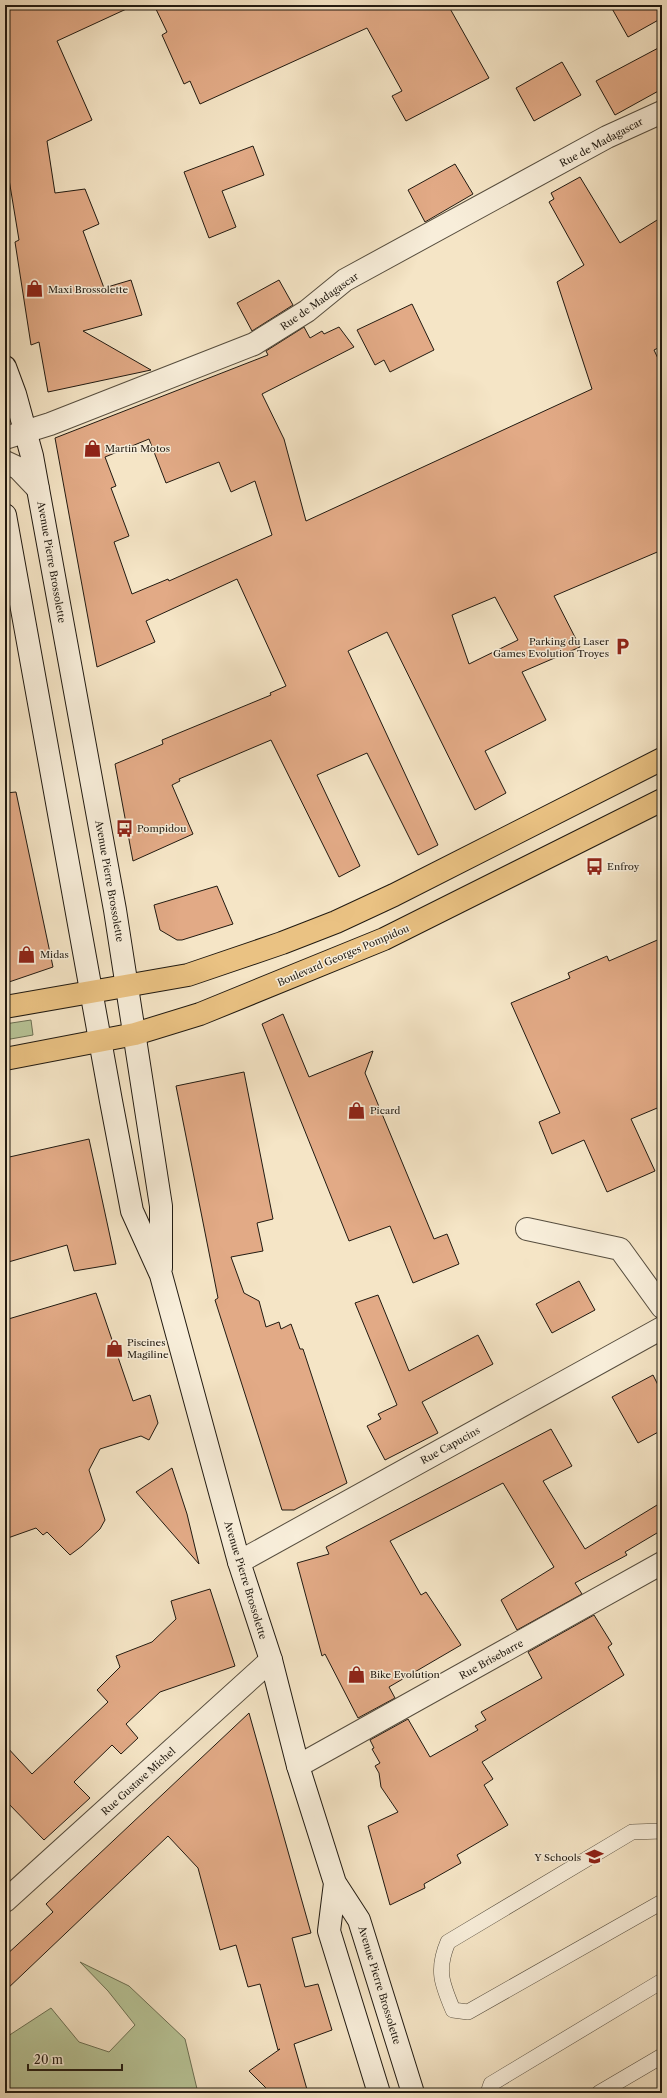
<svg xmlns="http://www.w3.org/2000/svg" width="667" height="2098" viewBox="0 0 667 2098" font-family="'Libre Caslon Text',serif">
<style>
.green{fill:#b8c598;stroke:#6c7054}
.building{fill:#e2aa86;stroke:#211a11;fill-rule:evenodd}
.lines{fill:none;stroke-linecap:round;stroke-linejoin:round}
.service-casing{stroke:#564d3e;stroke-width:16}
.minor-casing{stroke:#564d3e;stroke-width:24}
.secondary-casing{stroke:#211a11;stroke-width:24}
.primary-casing{stroke:#211a11;stroke-width:24}
.service{stroke:#f8eeda;stroke-width:15}
.minor{stroke:#f8eeda;stroke-width:22}
.secondary{stroke:#f8eeda;stroke-width:22}
.primary{stroke:#eac283;stroke-width:22}
.labels{text-anchor:middle;stroke-width:3;stroke-linejoin:round;paint-order:stroke}
.street-label{font-size:10px;fill:#211a11;stroke:#f8eeda}
.poi-label{font-size:10px;fill:#211a11;stroke:#f8eeda;text-anchor:start}
</style>
<rect width="100%" height="100%" fill="#f5e5c6"/>
<filter id="stains"><feTurbulence type="fractalNoise" baseFrequency=".005" numOctaves="4"/><feColorMatrix values="0 0 0 0 .2 0 0 0 0 .09 0 0 0 0 .02 0 0 0 .5 -.17"/></filter>
<radialGradient id="worn" r=".72"><stop offset=".6" stop-color="#630" stop-opacity="0"/><stop offset="1" stop-color="#630" stop-opacity=".3"/></radialGradient>
<path class="green" d="M31,1020L33,1035L5,1040V1024Z
M80,1962L129,1986L185,2039L198,2093H5V2038L51,2008L79,2042L109,2052L135,2025L108,1991Z"/>
<path class="building" d="M5,5H135L57,41L92,120L47,141L55,193L85,189L99,224L83,231L104,288L131,280L142,315L83,331L151,370L48,392L39,342L31,345L15,242L19,240L5,155Z
M154,5H448L489,78L406,121L392,96L402,91L367,28L200,104L190,81L184,84L162,35L167,32Z
M610,5H662V18L628,37Z
M662,46V89L615,115L596,81Z
M562,62L581,95L534,121L516,88Z
M253,146L264,175L222,191L236,227L209,238L184,172Z
M455,164L473,194L425,222L408,190Z
M580,177L620,243L662,217V346L654,350L662,367V550L554,596L580,647L522,672L546,720L485,751L506,793L475,810L387,632L348,651L438,845L418,855L367,753L317,775L360,866L339,877L271,740L179,779L180,781L172,785L193,834L133,861L115,764L163,744L162,740L271,695L270,693L286,686L237,579L146,621L155,642L97,667L55,438L268,355L266,351L304,327L310,338L322,331L324,334L339,327L354,347L262,394L284,439L306,521L592,389L557,282L584,265L549,202L554,199L551,193ZM149,439L166,483L219,462L231,492L255,481L272,535L169,581L168,579L132,594L114,542L129,536L111,488L116,486L105,457ZM495,597L518,640L469,664L452,615Z
M279,280L293,305L252,331L237,303Z
M412,304L434,350L390,372L384,360L375,365L357,330Z
M16,792L53,967L9,982L5,967V793Z
M217,886L233,924L182,940H177L160,930L154,905Z
M662,938V1106L631,1119L655,1171L607,1192L584,1140L552,1154L539,1122L560,1113L511,1003L570,978L568,973L607,956L609,961Z
M283,1014L309,1077L373,1051L365,1073L434,1239L447,1234L459,1264L413,1283L390,1226L349,1241L262,1024Z
M244,1072L273,1219L257,1223L263,1251L231,1257L244,1293L259,1301L266,1327L279,1322L281,1329L291,1324L300,1349H303L347,1483L294,1510H282L215,1300L218,1298L176,1086Z
M89,1139L116,1264L74,1271L67,1245L5,1263V1158Z
M579,1281L595,1310L552,1333L536,1304Z
M96,1293L133,1401L150,1395L158,1423L149,1440L141,1436L100,1449L89,1470L105,1520L100,1529L82,1546L70,1555L47,1532L43,1535L36,1528L5,1539V1320Z
M378,1295L409,1371L478,1335L493,1364L422,1402L438,1433L385,1460L367,1426L381,1419L378,1414L397,1405L355,1303Z
M653,1375L662,1393V1430L638,1443L612,1397Z
M551,1429L572,1466L543,1481L585,1549L662,1502V1530L625,1552L627,1555L575,1583L582,1594L517,1630L501,1600L554,1567L503,1483L390,1541L421,1595L426,1592L461,1645L389,1687L395,1698L358,1718L325,1654L322,1656L297,1563L329,1554L326,1547Z
M172,1468L187,1514L199,1564L136,1492Z
M210,1589L235,1666L160,1692L126,1724L138,1738L121,1754L112,1745L74,1782L90,1798L44,1840L5,1800V1745L32,1774L108,1702L97,1690L120,1667L116,1656L152,1642L176,1619L171,1601Z
M594,1615L612,1644L608,1647L624,1675L482,1762L493,1779L484,1785L508,1825L457,1855L461,1863L424,1884L425,1888L390,1905L368,1826L398,1812L381,1787L379,1773L375,1766L380,1763L372,1749L374,1748L370,1740L408,1719L430,1757L478,1730L475,1726L486,1720L481,1712L542,1678L528,1652Z
M249,1713L311,1933L292,1938L305,1987L318,1984L332,2030L294,2044L308,2093H271L249,2071L280,2049L278,2050L260,1984L248,1987L236,1945L220,1950L198,1868L168,1836L5,1991V1956L53,1912L46,1904Z"/>
<g class="lines">
<defs>
<path id="service" d="M662,1831L632,1832L448,1942C436,1970 442,1984 453,2010L468,2012L662,1902
M488,2093L491,2084L662,1981
M599,2093L662,2056"/>
<path id="minor" d="M5,438L50,424L254,344L307,311L345,280L607,137L662,112
M5,462L18,468L38,489
M527,1229L620,1249L662,1307
M239,1562L662,1328
M298,1766L662,1563
M5,1901L271,1660"/>
<path id="secondary" d="M5,367L15,394L32,456L115,910L161,1206V1268
M5,515L111,1101L132,1211L161,1275L239,1562L271,1660L298,1766L335,1883L359,1920L413,2093
M335,1883L329,1931L379,2093"/>
<path id="primary" d="M5,1007L188,975L282,943L336,922L394,895L662,759
M5,1059L135,1034L200,1014L384,939L662,800"/>
</defs>
<use href="#service" class="service-casing"/>
<use href="#minor" class="minor-casing"/>
<use href="#secondary" class="secondary-casing"/>
<use href="#primary" class="primary-casing"/>
<use href="#service" class="service"/>
<use href="#minor" class="minor"/>
<use href="#secondary" class="secondary"/>
<use href="#primary" class="primary"/>
</g>
<defs>
<symbol id="shop-bare" viewBox="-9 -9 18 18"><path d="M-5-2.5h2.3a2.7 3.5 0 0 1 5.4 0H5L5.5 6h-11ZM-1.5-2.5h3a1.5 2.3 0 0 0-3 0Z" fill="#8f2418" stroke="#f8eeda" stroke-width="2.5" paint-order="stroke"/></symbol>
<symbol id="parking-bare" viewBox="-9 -9 18 18"><path d="M-3.5-5.5H1a3.5 3.5 0 0 1 0 7H-1V5.5H-3.5ZM-1-3.4V-.6H.8a1.4 1.4 0 0 0 0-2.8Z" fill="#8f2418" stroke="#f8eeda" stroke-width="2.5" paint-order="stroke"/></symbol>
<symbol id="bus-bare" viewBox="-9 -9 18 18"><path d="M-5-6H5V4H4V6H2V4H-2V6H-4V4H-5ZM-3.5-4V0h7V-4ZM-3.5 1.2v1.5H-2V1.2ZM2 1.2v1.5H3.5V1.2Z" fill="#8f2418" stroke="#f8eeda" stroke-width="2.5" paint-order="stroke"/></symbol>
<symbol id="university-bare" viewBox="-9 -9 18 18"><path d="M0-5L7-2L0 1L-7-2ZM-4 1L0 2.5L4 1V4Q0 6-4 4Z" fill="#8f2418" stroke="#f8eeda" stroke-width="2.5" paint-order="stroke"/></symbol>
</defs>
<g fill-rule="evenodd">
<use href="#shop-bare" x="22" y="276" width="25" height="25"/>
<use href="#shop-bare" x="80" y="436" width="25" height="25"/>
<use href="#parking-bare" x="610" y="634" width="25" height="25"/>
<use href="#bus-bare" x="112" y="816" width="25" height="25"/>
<use href="#bus-bare" x="582" y="854" width="25" height="25"/>
<use href="#shop-bare" x="14" y="942" width="25" height="25"/>
<use href="#shop-bare" x="344" y="1098" width="25" height="25"/>
<use href="#shop-bare" x="102" y="1336" width="25" height="25"/>
<use href="#shop-bare" x="344" y="1662" width="25" height="25"/>
<use href="#university-bare" x="582" y="1844" width="25" height="25"/>
</g>
<g class="labels">
<g class="street-label">
<text transform="translate(601 142) rotate(-28)" y="4">Rue de Madagascar</text>
<text transform="translate(319 301) rotate(-35)" y="4">Rue de Madagascar</text>
<text transform="translate(52 562) rotate(80)" y="4">Avenue Pierre Brossolette</text>
<text transform="translate(110 881) rotate(80)" y="4">Avenue Pierre Brossolette</text>
<text transform="translate(343 955) rotate(-23)" y="4">Boulevard Georges Pompidou</text>
<text transform="translate(450 1445) rotate(-29)" y="4">Rue Capucins</text>
<text transform="translate(246 1580) rotate(73)" y="4">Avenue Pierre Brossolette</text>
<text transform="translate(491 1659) rotate(-29)" y="4">Rue Brisebarre</text>
<text transform="translate(138 1781) rotate(-42)" y="4">Rue Gustave Michel</text>
<text transform="translate(380 1985) rotate(73)" y="4">Avenue Pierre Brossolette</text>
</g>
<g class="poi-label">
<text x="48" y="293">Maxi Brossolette</text>
<text x="105" y="452">Martin Motos</text>
<text x="609" y="645" text-anchor="end">Parking du Laser<tspan x="609" dy="12">Games Evolution Troyes</tspan></text>
<text x="137" y="832">Pompidou</text>
<text x="607" y="870">Enfroy</text>
<text x="40" y="958">Midas</text>
<text x="370" y="1114">Picard</text>
<text x="127" y="1346">Piscines<tspan x="127" dy="12">Magiline</tspan></text>
<text x="370" y="1678">Bike Evolution</text>
<text x="581" y="1861" text-anchor="end">Y Schools</text>
</g>
</g>
<rect width="667" height="2098" fill="none" stroke="#f5e5c6" stroke-width="20"/>
<rect x="6" y="6" width="655" height="2086" fill="none" stroke="#211a11" stroke-width="2"/>
<rect x="10" y="10" width="647" height="2078" fill="none" stroke="#211a11"/>
<path d="M28 2064v6h94v-6" fill="none" stroke="#211a11" stroke-width="2"/>
<text x="34" y="2064" font-size="12" fill="#211a11" stroke="#f8eeda" stroke-width="3" paint-order="stroke">20 m</text>
<rect width="100%" height="100%" filter="url(#stains)"/>
<rect width="100%" height="100%" fill="url(#worn)"/>
</svg>
